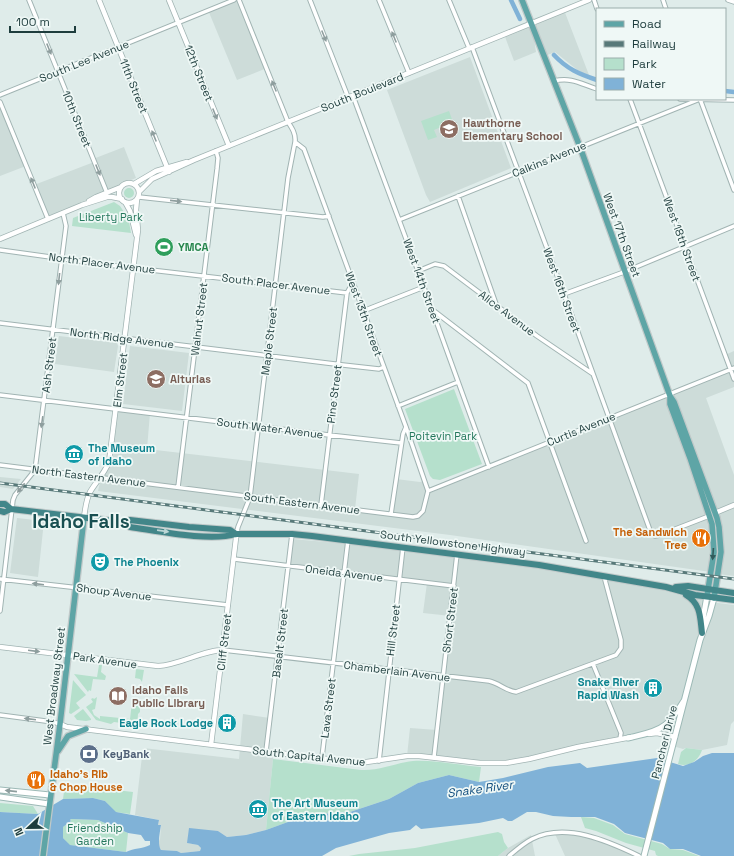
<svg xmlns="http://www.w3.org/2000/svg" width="734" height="856" viewBox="0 0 734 856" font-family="'Space Grotesk',sans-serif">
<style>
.built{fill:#cddcd9}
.green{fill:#b5e0cc}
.water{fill:#80b2d7;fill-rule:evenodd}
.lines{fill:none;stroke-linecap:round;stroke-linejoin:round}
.canal{stroke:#80b2d7;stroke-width:4.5}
.minor-casing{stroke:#a1b4b3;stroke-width:5.5}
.tertiary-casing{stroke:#a1b4b3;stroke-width:6}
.secondary-casing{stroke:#9cb9b6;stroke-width:7}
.primary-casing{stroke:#c0c9c9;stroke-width:8}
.trunk-casing{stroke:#c0c9c9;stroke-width:8}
.minor{stroke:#fff;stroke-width:3.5}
.tertiary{stroke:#fff;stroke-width:4.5}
.secondary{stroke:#fff;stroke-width:5}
.primary{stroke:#5ea5a6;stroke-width:5.5}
.trunk{stroke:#428689;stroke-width:6}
.rail-casing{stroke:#587979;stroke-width:3}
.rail{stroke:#eff8f6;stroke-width:1.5;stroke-dasharray:4.5;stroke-linecap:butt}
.oneway{fill:#8e9e9e}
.oneway2{fill:#bbd6d5}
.oneway3{fill:#315c5c}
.labels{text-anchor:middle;stroke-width:3.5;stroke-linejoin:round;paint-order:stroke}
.street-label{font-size:11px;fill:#1e3d3d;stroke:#eff8f6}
.education-label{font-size:11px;font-weight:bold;fill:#785e54;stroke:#eff8f6;text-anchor:start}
.park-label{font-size:11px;fill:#24785c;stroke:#eff8f6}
.leisure-label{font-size:11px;font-weight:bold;fill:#27864d;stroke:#eff8f6;text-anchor:start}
.culture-label{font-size:11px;font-weight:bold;fill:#0d838f;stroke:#eff8f6;text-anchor:start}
.food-label{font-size:11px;font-weight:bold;fill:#c56008;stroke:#eff8f6;text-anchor:end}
.service-label{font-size:11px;font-weight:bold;fill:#4e5e75;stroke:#eff8f6;text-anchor:start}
.water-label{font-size:12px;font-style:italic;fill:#134f7f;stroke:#eff8f6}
.town-label{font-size:19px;font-weight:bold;fill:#184f51;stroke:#eff8f6}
</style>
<rect width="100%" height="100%" fill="#dfecea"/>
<path class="built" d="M234,0H239L267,68L237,80L208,10Z
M564,10L589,75L580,72L555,52L545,56L532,26L536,52L514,61L504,34Z
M470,57L511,168L430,202L426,195L387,90Z
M0,102L26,166L0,176Z
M124,147L136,178L126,182L121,187L48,219L34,185L94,162L93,159Z
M59,336L117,343L118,346L114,372L55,364Z
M130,346L189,353L182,411L123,404Z
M734,351V387L706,398L734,475V576L718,574L721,541L714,516V525L711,572L450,535L98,491L101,478L106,469L116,409L150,413L147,449L359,474L355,509L391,514L396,479L420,482L425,481L428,490L730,369L725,355Z
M0,477L21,479L13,489L0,487Z
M17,518L44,521L38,577L10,573Z
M292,539L348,544L457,557L666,587L710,602L734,605V721L731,724L727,745L702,750L686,748L683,749L673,746L675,737L665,734L620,739L506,763L407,756L410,728L437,730L451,616L423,613L427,583L289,566Z
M243,714L270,718L266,751L275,752L273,759L266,830L246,835L227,837L218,831L187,843L198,845L201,848L200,851L181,853L177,851L161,850L159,847V841L160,839L161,826L158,825L159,820L135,815L143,748L239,759Z
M555,834L588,835L633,853L632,856H565Z
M531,835L535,856H498L508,848Z"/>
<path class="green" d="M449,111L453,122L434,130L437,137L428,140L421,121Z
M124 193a5 5 0 1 1 10 0a5 5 0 1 1-10 0Z
M114,202L120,206L126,215L128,216L131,233L72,226L73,218Z
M454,389L482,464L440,480L433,479L430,476L405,409Z
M99,665H102L101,672L106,676L105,680L93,679L91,691L89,690L88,692L74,674L97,677Z
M136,669L144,670L142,682L140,679L135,678Z
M73,680L86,695L76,703L80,708L71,714L69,713Z
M97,697L95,709L92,710L94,715L100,719V716L130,719L132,702L140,703V712L138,714L137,727H131L129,724L114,722L111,724L96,720L86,707L93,702L91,699L93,698L94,699Z
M83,709L91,719V720L86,721L77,720L74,716Z
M686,748L702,750C699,760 689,768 678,764L681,752Z
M273,759L361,770C379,771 395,763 413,761C435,760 459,765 481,767L479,782L449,775L418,783L389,799L350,812L307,815L266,830Z
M65,784L133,792L130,814L115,812L105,801L93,798L63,799Z
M0,803L33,806L38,814L0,812Z
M581,817L594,818L613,825L625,834L662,844L670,849L683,850L699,856H658L656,855L655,851L626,843L596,831L585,828Z
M71,819L98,820L128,833L126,852L69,845L63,838V827L71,821L70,820Z
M498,832L502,834L504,842L508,848L498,856H349L359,854L415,848Z"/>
<path class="water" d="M712,753H734V856H701L683,849H670L663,843L625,833L614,824L595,817H571L553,816L536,812H527L512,821H508L503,818L479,823L421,829L416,825L410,830L389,833L336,848L322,856H0V812L38,814L63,799L93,798L105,801L116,812L159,820L158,825H161C160,832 157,844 161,850L177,851L181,853L200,851L201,848L198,845L187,843L189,828L218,831L227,837L246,835L266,830L307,815L350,812L389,799L418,783L449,775L479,782L503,778L548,767L580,763L587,768L657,758L683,766L694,762L703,756ZM71,819L98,820L128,833L141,835L145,841H150V845C142,849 134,848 126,852L70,845L63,838V827L71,821L70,820Z"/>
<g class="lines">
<path class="canal" d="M511,0L520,19
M554,55C567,69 579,74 597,80
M725,91L734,92"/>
<defs>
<path id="minor" d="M29,0L107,193
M310,0L348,97
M379,0L409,73
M449,0L469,48
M594,0L597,9
M663,0L666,9
M728,0L734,2
M472,47L564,294L651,533L655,536L660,535L709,516
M554,81C572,77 581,84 597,89
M0,95L234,0
M353,96L418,271L489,467
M630,99L734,379
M680,99L734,100
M0,102L48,219
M458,196L496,304
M139,197L323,217L329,216
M399,220L700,99L734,190
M0,250L108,265L347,293
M418,271L435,264L444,266L537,336L593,374
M564,294L624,272L734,226
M363,311L424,287
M434,311L528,383L586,541
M0,323L343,365L379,369L384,367
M0,395L329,435L401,443
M398,406L458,382
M0,465L413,517L418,516L423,511L428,491L406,427L304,149L295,142C296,134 292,128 288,122L239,0
M178,487L217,169L218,158L216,151
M428,491L734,368
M321,505L347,293L352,284
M391,514L403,434L406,427
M236,536L238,527L250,497L288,178L295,142
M234,559L454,586
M0,579L228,605
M0,611L13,500L15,495L35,470L66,226L63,213
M223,650L489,681C499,683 506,691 516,692L616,655L621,648V640L605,580L606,576
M593,664L621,733L620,739
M0,715L53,722L60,724
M266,751L292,534
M322,757L348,540
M434,757L457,554
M379,761L403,547
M509,856C516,850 524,843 532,839C566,822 608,841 639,856"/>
<path id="tertiary" d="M99,0L169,172
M169,0L229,146
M119 193a10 10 0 1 1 20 0a10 10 0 1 1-20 0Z
M134,184L156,171L187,162
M139,192L152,179L194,160L589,0
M89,201L96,197L121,187
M125,202L130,211L136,235
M0,239L82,205L107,197H112L122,199
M715,513L734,505
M84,518C85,509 86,500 90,492C96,482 104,474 109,462L138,230L136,210L137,199
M0,647L158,666C180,665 203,650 223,650
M60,724L67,727L360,763L407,756H419L480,763H506L529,759L578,747L632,737
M649,734L657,733L675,737
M211,745L236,538"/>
<path id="secondary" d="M702,624L707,596
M628,738C640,735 655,733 665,725C673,719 678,710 683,702
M0,790L50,795
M0,797L49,804
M644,856L700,640L709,616L714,598"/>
<path id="primary" d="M522,0L580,147L670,396L674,402L717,518L719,527L721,552L714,598
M670,396V404L690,458L712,524L714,552L707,596
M58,751L68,736L86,729
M43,856L60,724L84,518"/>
<path id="trunk" d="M0,504H5L11,509
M0,511L4,512L11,509L122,522L127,523L130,527C158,531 210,542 236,534H292L312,536L539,565L666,587L695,595L734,600
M127,523L130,520L189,527L230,530L236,534
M676,587L688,586L734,593
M686,595C701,604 700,617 702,633"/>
</defs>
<use href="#minor" class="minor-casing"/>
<use href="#tertiary" class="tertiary-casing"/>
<use href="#secondary" class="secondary-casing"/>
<use href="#primary" class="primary-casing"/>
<use href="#trunk" class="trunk-casing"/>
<use href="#minor" class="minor"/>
<use href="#tertiary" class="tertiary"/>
<use href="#secondary" class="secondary"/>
<use href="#primary" class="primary"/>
<use href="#trunk" class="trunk"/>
<defs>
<path id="rail" d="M0,483L734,579"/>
</defs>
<use href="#rail" class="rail-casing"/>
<use href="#rail" class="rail"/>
</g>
<defs><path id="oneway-solid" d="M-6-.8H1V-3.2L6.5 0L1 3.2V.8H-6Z"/></defs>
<g class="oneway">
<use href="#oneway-solid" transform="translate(324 36) rotate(68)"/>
<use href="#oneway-solid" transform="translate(394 37) rotate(-112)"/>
<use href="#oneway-solid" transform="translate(49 49) rotate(68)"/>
<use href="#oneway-solid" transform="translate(274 86) rotate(-112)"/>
<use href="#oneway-solid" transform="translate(215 114) rotate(68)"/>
<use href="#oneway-solid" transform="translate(154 136) rotate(-112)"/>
<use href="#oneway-solid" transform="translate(98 170) rotate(68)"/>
<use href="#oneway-solid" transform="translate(33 183) rotate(-112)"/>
<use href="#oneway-solid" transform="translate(176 201) rotate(6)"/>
<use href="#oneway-solid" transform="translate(59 279) rotate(96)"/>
<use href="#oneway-solid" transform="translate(42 422) rotate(98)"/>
<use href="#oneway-solid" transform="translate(21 488) rotate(128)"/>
<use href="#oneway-solid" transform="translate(38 584) rotate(-173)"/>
<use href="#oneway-solid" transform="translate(34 651) rotate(7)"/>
<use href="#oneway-solid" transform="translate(30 719) rotate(-173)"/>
<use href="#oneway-solid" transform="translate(11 791) rotate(-174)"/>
</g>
<use class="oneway2" href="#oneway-solid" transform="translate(163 531) rotate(8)"/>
<use class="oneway3" href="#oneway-solid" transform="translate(713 554) rotate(94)"/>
<defs>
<symbol id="school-disc" viewBox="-11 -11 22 22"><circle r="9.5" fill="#8d6e63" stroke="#eff8f6"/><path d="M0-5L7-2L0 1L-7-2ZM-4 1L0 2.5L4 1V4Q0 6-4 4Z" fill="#fff"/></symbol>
<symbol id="stadium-disc" viewBox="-11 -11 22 22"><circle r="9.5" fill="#2e9e5b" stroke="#eff8f6"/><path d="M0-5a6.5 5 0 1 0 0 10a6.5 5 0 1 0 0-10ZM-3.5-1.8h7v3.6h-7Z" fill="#fff"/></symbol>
<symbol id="museum-disc" viewBox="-11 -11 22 22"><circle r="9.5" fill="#0f9aa8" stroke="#eff8f6"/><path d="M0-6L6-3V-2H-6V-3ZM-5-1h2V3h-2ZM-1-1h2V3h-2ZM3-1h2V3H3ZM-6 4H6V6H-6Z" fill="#fff"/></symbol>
<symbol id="restaurant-disc" viewBox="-11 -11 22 22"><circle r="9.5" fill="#e8710a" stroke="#eff8f6"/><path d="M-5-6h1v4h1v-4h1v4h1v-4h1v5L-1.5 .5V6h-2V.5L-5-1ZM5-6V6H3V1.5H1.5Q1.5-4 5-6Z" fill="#fff"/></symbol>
<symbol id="theatre-disc" viewBox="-11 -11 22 22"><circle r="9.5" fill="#0f9aa8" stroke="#eff8f6"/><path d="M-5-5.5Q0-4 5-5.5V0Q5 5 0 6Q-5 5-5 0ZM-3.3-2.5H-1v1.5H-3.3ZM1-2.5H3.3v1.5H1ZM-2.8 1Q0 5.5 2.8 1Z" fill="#fff"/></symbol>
<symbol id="building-disc" viewBox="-11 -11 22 22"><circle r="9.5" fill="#0f9aa8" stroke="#eff8f6"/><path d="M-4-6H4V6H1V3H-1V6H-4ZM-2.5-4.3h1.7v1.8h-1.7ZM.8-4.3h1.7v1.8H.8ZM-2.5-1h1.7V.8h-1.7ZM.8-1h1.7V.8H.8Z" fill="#fff"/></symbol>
<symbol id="library-disc" viewBox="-11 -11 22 22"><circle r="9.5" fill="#8d6e63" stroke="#eff8f6"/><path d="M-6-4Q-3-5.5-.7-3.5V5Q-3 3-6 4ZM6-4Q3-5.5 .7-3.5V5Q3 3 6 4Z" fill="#fff"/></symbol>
<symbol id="bank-disc" viewBox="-11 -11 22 22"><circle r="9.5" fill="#5c6f8a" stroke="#eff8f6"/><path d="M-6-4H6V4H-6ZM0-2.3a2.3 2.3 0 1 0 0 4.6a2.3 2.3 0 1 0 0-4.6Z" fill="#fff"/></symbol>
</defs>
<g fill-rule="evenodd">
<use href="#school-disc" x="438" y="118" width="22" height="22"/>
<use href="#stadium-disc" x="153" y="236" width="22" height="22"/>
<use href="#school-disc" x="145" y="368" width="22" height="22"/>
<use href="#museum-disc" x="63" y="443" width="22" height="22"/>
<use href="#restaurant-disc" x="690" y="527" width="22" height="22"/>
<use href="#theatre-disc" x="89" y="551" width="22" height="22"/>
<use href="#building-disc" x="642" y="677" width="22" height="22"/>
<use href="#library-disc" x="107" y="685" width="22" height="22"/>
<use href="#building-disc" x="216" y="712" width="22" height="22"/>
<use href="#bank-disc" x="78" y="743" width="22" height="22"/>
<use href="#restaurant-disc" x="25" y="769" width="22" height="22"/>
<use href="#museum-disc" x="247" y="798" width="22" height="22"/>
</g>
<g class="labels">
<g class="street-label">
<text transform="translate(84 61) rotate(-22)" y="4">South Lee Avenue</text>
<text transform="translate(199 73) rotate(68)" y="4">12th Street</text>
<text transform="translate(134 86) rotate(68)" y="4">11th Street</text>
<text transform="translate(362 92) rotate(-22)" y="4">South Boulevard</text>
<text transform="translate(77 119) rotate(68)" y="4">10th Street</text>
<text transform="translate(549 159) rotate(-22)" y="4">Calkins Avenue</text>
<text transform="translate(622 235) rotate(70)" y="4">West 17th Street</text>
<text transform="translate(682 239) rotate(70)" y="4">West 18th Street</text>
<text transform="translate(102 263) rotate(7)" y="4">North Placer Avenue</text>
<text transform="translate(422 281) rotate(70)" y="4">West 14th Street</text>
<text transform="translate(276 284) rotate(7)" y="4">South Placer Avenue</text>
<text transform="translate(562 290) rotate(70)" y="4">West 16th Street</text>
<text transform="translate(507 313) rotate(37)" y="4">Alice Avenue</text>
<text transform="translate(364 314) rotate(70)" y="4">West 13th Street</text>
<text transform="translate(199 319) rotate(-83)" y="4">Walnut Street</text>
<text transform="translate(122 338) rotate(7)" y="4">North Ridge Avenue</text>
<text transform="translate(269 341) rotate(-83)" y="4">Maple Street</text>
<text transform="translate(49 365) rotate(-83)" y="4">Ash Street</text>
<text transform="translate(120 380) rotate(-83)" y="4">Elm Street</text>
<text transform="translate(334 394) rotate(-83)" y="4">Pine Street</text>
<text transform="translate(270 428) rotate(7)" y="4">South Water Avenue</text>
<text transform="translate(581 429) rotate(-22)" y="4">Curtis Avenue</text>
<text transform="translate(89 476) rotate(7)" y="4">North Eastern Avenue</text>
<text transform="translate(302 503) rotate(7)" y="4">South Eastern Avenue</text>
<text transform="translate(453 543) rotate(7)" y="4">South Yellowstone Highway</text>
<text transform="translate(344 573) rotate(7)" y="4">Oneida Avenue</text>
<text transform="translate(114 592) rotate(7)" y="4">Shoup Avenue</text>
<text transform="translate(450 620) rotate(-83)" y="4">Short Street</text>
<text transform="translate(393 630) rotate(-83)" y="4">Hill Street</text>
<text transform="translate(224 642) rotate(-83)" y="4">Cliff Street</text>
<text transform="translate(280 643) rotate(-83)" y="4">Basalt Street</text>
<text transform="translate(105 660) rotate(8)" y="4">Park Avenue</text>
<text transform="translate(397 671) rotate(7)" y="4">Chamberlain Avenue</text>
<text transform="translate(54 686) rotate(-83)" y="4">West Broadway Street</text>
<text transform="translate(328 708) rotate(-83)" y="4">Lava Street</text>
<text transform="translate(664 742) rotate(-76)" y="4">Pancheri Drive</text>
<text transform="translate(309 756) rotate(6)" y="4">South Capital Avenue</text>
</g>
<g class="education-label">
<text x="463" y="127">Hawthorne<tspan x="463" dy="13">Elementary School</tspan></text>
<text x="170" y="383">Alturias</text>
<text x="132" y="694">Idaho Falls<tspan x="132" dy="13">Public Library</tspan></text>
</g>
<g class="park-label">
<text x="111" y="221">Liberty Park</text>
<text x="443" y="440">Poitevin Park</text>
<text x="95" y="832">Friendship<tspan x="95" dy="13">Garden</tspan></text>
</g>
<g class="leisure-label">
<text x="178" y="251">YMCA</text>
</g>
<g class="culture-label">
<text x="88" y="452">The Museum<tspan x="88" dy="13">of Idaho</tspan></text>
<text x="114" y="566">The Phoenix</text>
<text x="639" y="686" text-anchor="end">Snake River<tspan x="639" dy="13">Rapid Wash</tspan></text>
<text x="213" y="727" text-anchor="end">Eagle Rock Lodge</text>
<text x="272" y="807">The Art Museum<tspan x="272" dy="13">of Eastern Idaho</tspan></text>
</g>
<g class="food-label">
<text x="687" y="536">The Sandwich<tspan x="687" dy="13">Tree</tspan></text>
<text x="50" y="778" text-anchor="start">Idaho's Rib<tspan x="50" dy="13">&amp; Chop House</tspan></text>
</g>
<g class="service-label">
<text x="103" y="758">KeyBank</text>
</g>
<g class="water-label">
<text transform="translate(480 789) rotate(-8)" y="4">Snake River</text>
</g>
<g class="town-label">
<text x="81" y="528">Idaho Falls</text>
</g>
</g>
<rect x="596" y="8" width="130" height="92" fill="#eff8f6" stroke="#9badac"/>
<rect x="604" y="21" width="20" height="6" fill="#5ea5a6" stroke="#9badac"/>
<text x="632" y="28" font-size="12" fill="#1e3d3d">Road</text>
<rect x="604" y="41" width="20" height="6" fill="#587979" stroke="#9badac"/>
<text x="632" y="48" font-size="12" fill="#1e3d3d">Railway</text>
<rect x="604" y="58" width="20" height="12" fill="#b5e0cc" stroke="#9badac"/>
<text x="632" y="68" font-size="12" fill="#1e3d3d">Park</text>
<rect x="604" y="78" width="20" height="12" fill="#80b2d7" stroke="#9badac"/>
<text x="632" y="88" font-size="12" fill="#1e3d3d">Water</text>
<g transform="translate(28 828) rotate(248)" stroke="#eff8f6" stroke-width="3" paint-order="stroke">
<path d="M0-3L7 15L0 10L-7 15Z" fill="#1e3d3d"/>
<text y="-6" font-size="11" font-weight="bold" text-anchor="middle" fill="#1e3d3d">N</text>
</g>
<path d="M10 26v6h65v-6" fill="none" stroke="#1e3d3d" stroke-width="2"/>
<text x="16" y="26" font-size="12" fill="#1e3d3d" stroke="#eff8f6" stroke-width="3" paint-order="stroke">100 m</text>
</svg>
